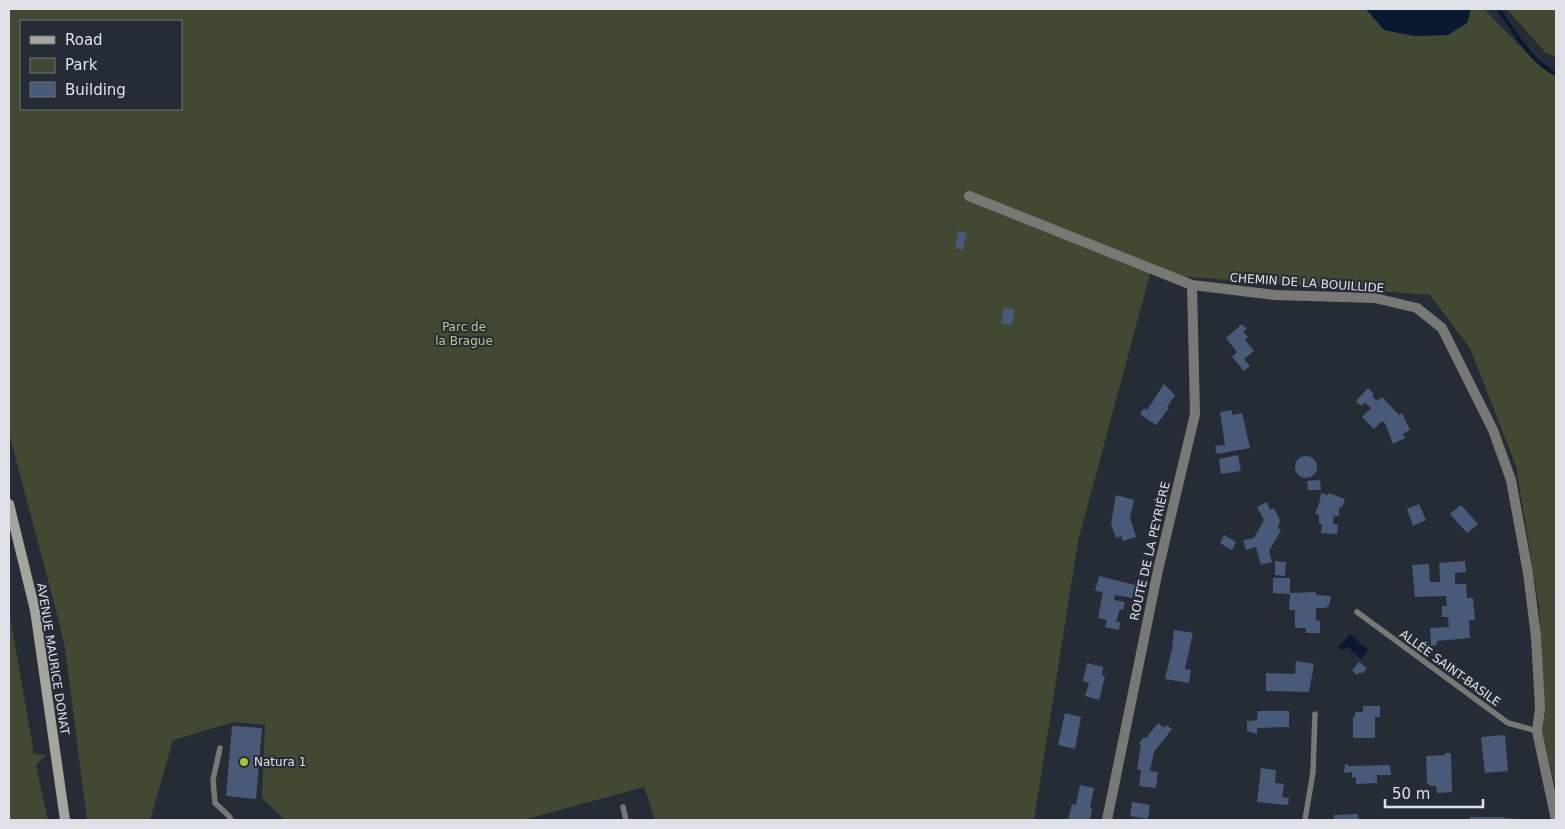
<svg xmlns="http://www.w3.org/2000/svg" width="1565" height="829" viewBox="0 0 1565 829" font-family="'DejaVu Sans',sans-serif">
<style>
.green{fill:#424932;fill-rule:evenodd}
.water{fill:#0a1831}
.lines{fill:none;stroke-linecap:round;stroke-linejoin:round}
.stream{stroke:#0a1831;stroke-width:4}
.building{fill:#495978}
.service{stroke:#777974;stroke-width:5.5}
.minor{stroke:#777974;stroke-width:10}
.secondary{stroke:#a2a69d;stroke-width:10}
.poi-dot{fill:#a5c823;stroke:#262c35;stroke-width:2}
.labels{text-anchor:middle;stroke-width:4;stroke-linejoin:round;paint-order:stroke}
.street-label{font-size:12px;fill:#dee2e8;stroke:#262c35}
.park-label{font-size:12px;fill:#b6c98c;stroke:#262c35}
.poi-label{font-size:12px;fill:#dee2e8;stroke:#262c35;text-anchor:start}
</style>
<rect width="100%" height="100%" fill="#262c35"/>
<path class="green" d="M9,9H1366L1384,30L1467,23L1471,9H1485L1493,19L1539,65L1556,71V791L1543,734L1539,607L1516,466L1470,348L1430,295L1150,274L1078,541L1034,820H655L644,787L523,820H285L262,798L265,725L234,722L173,740L150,820H87L65,648L58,618L9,433ZM21,21H181V109H21Z
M1507,9H1556V57L1546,53Z
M9,611L34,754L46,755L36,765L48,820H9Z"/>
<path class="water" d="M1366,9H1471L1467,23L1448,35L1414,36L1384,30Z
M1350,634L1368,650L1361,659L1348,647L1342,650L1338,647Z"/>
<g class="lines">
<path class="stream" d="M1498,9C1515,31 1530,62 1556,74"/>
</g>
<path class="building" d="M958,231L967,233L963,250L955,248Z
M1004,307L1015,310L1012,325L1001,323Z
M1242,324L1247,329L1243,332L1248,337L1245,340L1254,351L1244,359L1250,366L1244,371L1232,357L1237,352L1226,338Z
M1164,384L1175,395L1167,407L1169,408L1156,425L1140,414L1144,408L1147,410Z
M1368,388L1374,394L1372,396L1377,401L1382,397L1399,415L1402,413L1410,430L1403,434L1405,438L1393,444L1386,425L1382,421L1374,429L1362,417L1371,408L1365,403L1361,406L1356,401Z
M1232,410V415L1242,413L1250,448L1217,454L1215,446L1225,445L1220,412Z
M1238,455L1241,471L1221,474L1219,459Z
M1295 467a11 11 0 1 1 22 0a11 11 0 1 1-22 0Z
M1320,480L1321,490H1308L1307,481Z
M1321,493L1328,495L1329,493L1345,499L1342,507L1341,506L1339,509V516H1334V509L1333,524L1338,525L1337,534L1321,533L1322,524H1319V515L1315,513L1319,504Z
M1116,495L1134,500L1130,518L1136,537L1123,541L1121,536L1116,538L1111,524Z
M1267,502L1270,510L1274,508L1280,520L1278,528L1281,530L1269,551L1272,562L1261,565L1256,547L1246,550L1243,540L1254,538L1264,520L1257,507Z
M1419,504L1426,520L1413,526L1407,509Z
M1461,505L1478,524L1467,533L1450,514Z
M1224,535L1236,542L1232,550L1220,543Z
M1275,561L1286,562L1285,576L1275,575Z
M1465,561L1466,572L1455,573V584H1466L1467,598H1473L1475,620H1469L1470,638L1437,641V645L1431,646L1430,628L1449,627L1448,617H1442V606H1447L1446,596L1415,597L1412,565L1429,564L1430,582H1440L1439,563Z
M1099,576L1135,585L1132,598L1115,595L1114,600L1125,602L1123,610L1120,609L1116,622H1120L1119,630L1105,627L1107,620L1098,618L1103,592L1095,591Z
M1273,578H1290V593L1316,592V595L1331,596L1329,606L1325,608H1316V620L1320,621V633H1306V628H1295V610H1289L1290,594L1273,593Z
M1174,630L1193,633L1185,669L1191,670L1189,683L1165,679L1172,649Z
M1296,661L1314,664L1309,692L1266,691V673L1295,674Z
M1359,662L1367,668L1362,674L1360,672L1357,675L1352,670Z
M1087,663L1103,667L1102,675L1105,676L1099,700L1085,696L1089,683L1083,681Z
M1363,706H1380V717H1375V738H1353V717H1355V712H1363Z
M1258,711H1289V727L1257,728V734L1247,731V721L1257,720Z
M1065,713L1081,717L1075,749L1058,745Z
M1158,723L1164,728L1166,725L1172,729L1154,752L1150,771L1158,772L1156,788L1139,786L1141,770L1137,769L1141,745L1139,743L1144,737L1146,738Z
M232,726L262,728L256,799L226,796Z
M1505,735L1508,771L1485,773L1481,737Z
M1445,753H1451L1452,792L1437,793L1436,786H1431L1427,783L1426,756L1446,755Z
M1345,764H1348V766L1390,765L1391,775H1377V783L1356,784V778L1352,777V772L1344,773Z
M1261,768L1276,770L1275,783L1284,784L1282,797L1289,798L1288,805L1257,802Z
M1080,785L1094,788L1090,808H1092L1090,820H1068L1072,804L1076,805Z
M1132,802L1150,805L1148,819L1130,816Z
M1358,814V820H1334V815Z
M1470,817H1504V818L1517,819V820H1470Z"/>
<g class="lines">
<path class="service" d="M1357,612L1508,723L1537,731
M220,748L213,780L215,803L229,816L231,820
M623,807L626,820
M1305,820L1313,772L1315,714"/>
<path class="minor" d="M969,196L1192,285L1275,295L1375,298L1417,308L1442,328L1493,430L1511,480L1528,573L1536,637L1540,708L1537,731L1556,820
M1107,820L1158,570L1195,414L1192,285"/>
<path class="secondary" d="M9,504L35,610L65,820"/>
</g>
<circle class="poi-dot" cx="244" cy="762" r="5"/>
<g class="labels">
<g class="street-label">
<text transform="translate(1307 283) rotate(4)" y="4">CHEMIN DE LA BOUILLIDE</text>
<text transform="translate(1150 551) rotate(-77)" y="4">ROUTE DE LA PEYRIÈRE</text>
<text transform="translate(53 659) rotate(81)" y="4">AVENUE MAURICE DONAT</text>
<text transform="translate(1450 668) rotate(36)" y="4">ALLÉE SAINT-BASILE</text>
</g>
<g class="park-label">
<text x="464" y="331">Parc de<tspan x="464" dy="14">la Brague</tspan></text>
</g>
<g class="poi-label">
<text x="254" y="766">Natura 1</text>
</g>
</g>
<rect width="1565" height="829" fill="none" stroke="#dee2e8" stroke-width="20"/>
<rect x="20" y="20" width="162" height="90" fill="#262c35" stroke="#70757d"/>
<rect x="30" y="36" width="25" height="8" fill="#a2a69d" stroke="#70757d"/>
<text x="65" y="45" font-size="15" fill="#dee2e8">Road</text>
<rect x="30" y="58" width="25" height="15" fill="#424932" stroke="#70757d"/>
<text x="65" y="70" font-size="15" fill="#dee2e8">Park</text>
<rect x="30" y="82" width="25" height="15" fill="#495978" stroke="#70757d"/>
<text x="65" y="95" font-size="15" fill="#dee2e8">Building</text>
<path d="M1385 799v8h98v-8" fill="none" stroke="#dee2e8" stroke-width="2.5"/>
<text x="1392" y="799" font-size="15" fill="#dee2e8" stroke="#262c35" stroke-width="4" paint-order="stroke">50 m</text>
</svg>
